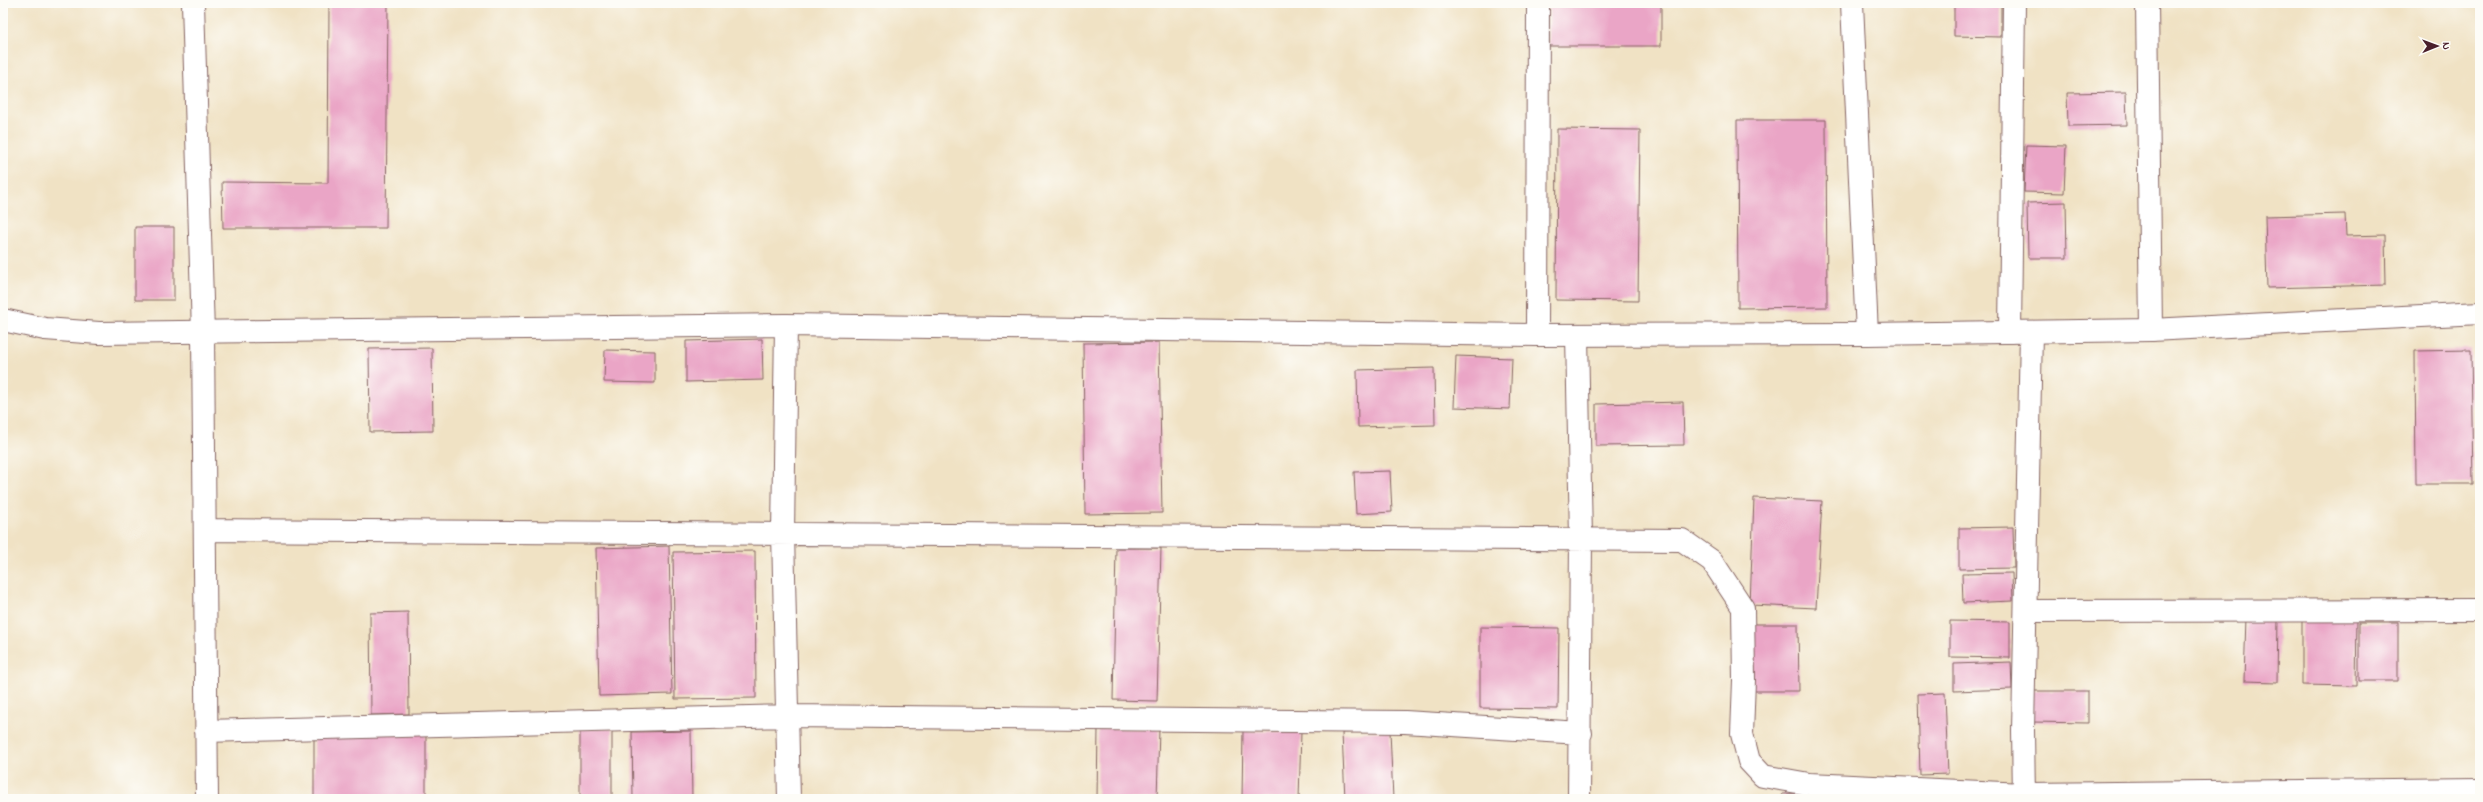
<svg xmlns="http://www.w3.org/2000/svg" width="2483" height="802" viewBox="0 0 2483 802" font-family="'Indie Flower',sans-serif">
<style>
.building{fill:#eaa5c6}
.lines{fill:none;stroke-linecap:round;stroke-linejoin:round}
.minor-casing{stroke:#846361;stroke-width:24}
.tertiary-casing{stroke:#846361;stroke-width:24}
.minor{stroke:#fff;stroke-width:22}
.tertiary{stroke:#fff;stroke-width:22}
</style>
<rect width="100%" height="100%" fill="#fdfcf7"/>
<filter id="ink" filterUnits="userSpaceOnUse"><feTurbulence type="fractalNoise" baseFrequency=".025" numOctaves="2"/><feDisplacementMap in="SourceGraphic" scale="8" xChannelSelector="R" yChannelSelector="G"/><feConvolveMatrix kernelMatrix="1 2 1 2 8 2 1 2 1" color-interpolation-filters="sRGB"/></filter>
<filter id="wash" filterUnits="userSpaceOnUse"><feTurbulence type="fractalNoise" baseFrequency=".012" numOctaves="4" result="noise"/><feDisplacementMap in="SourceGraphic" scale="16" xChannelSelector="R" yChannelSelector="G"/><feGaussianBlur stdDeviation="0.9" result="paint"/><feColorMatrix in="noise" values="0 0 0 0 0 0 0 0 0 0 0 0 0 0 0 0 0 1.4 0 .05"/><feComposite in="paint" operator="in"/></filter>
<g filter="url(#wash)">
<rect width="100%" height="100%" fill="#f0e2c4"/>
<g id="blocks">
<path class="building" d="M329,3H388L386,228H223L222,182L328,183Z
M1549,3H1661V46H1549Z
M1954,3H2001V37L1954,36Z
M2126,92L2127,125L2068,126L2067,93Z
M1737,120H1826L1827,307L1738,308Z
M1557,129L1640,130L1638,301L1556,300Z
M2026,145L2066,146L2064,193L2024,192Z
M2066,202L2067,258H2028L2027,203Z
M2345,214L2346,236L2385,235L2386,285L2267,288L2265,216Z
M135,227H174V300H135Z
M762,339L763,380L686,382V341Z
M1159,342L1162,513L1085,514L1083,343Z
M432,348L433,431L370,432L369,349Z
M605,350L655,351V383L604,382Z
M2471,350L2473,484H2416L2415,351Z
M1456,356L1512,358L1510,409L1454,407Z
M1434,368L1435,425L1358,427L1357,370Z
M1683,402L1684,445L1596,446V404Z
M1390,471L1392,512L1356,514L1354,472Z
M1754,498L1822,501L1816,608L1750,605Z
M2013,527L2014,568L1959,569V528Z
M669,546L672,694L599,696L596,548Z
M1116,548H1161L1157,701L1113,700Z
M755,551L756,698L675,699L673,552Z
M2012,573L2013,601L1963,603L1962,574Z
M408,612L409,714L371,715L370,613Z
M2246,617L2278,618L2277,682L2244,681Z
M2302,617L2357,618L2356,686L2302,685Z
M1950,621L2010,622V658L1950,657Z
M2359,623H2398V681H2359Z
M1747,624H1798L1799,691H1749Z
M1480,627L1559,628L1558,709L1480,708Z
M2011,662L2012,689L1954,691V664Z
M2032,691H2088V723L2032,722Z
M1945,693L1948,774L1920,775L1918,694Z
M1098,728L1159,729L1157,799H1097Z
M580,729H612V799H580Z
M314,731H426V799H314Z
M691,731L692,799H633L632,732Z
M1243,731L1301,732L1299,799H1242Z
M1390,731L1393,799H1345L1342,733Z
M1871,792V799H1782V794Z"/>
</g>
</g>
<g filter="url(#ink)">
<use href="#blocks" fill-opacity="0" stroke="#846361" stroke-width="1"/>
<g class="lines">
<defs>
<path id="minor" d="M193,3L203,333L207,799
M1852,3L1867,334
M2147,3L2151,330
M786,325L783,533L789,799
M2010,332L2014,3
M1537,335L1538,3
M1577,335L1581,539L1579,799
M205,530L1682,540L1712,561L1743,608L1744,680L1742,734L1749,761L1763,776L1809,784L2024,794L2480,789
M2027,611L2480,610
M206,731L787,716L1405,722L1581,733
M2024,799L2023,730L2031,332"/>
<path id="tertiary" d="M3,320L45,329L99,333L786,325L1537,335L1867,334L2151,330L2480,313"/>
</defs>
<use href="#minor" class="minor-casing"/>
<use href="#tertiary" class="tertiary-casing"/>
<use href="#minor" class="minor"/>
<use href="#tertiary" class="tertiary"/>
</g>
</g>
<rect width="2483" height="802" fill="none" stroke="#fdfcf7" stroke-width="16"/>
<g transform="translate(2437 46) rotate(89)" stroke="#fdfcf7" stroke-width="3" paint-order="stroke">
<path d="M0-3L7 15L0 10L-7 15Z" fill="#4a1f2b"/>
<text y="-6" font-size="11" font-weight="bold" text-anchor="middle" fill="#4a1f2b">N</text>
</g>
</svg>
